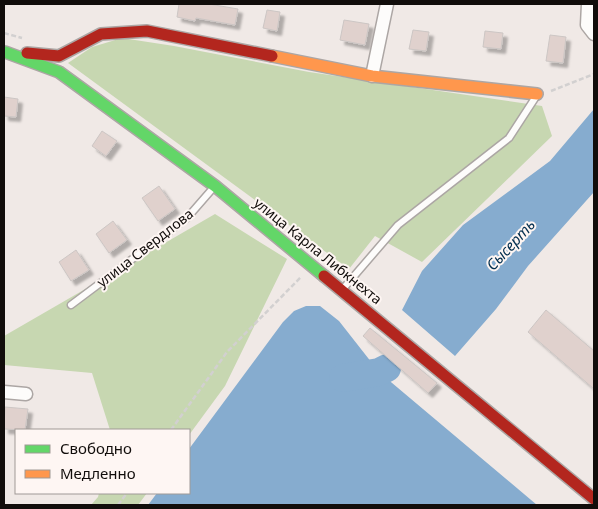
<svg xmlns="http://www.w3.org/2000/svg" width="598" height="509" viewBox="0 0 598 509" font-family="'Noto Sans',sans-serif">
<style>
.green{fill:#c7d7b1}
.water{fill:#86accf}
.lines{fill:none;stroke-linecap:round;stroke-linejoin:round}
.river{stroke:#86accf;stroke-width:28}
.building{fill:#e0d1cd;stroke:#ccc6c4;filter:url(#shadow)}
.lane-casing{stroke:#aca6a4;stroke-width:9}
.street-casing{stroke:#aca6a4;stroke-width:15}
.fast-casing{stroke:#aca6a4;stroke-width:14}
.slow-casing{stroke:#aca6a4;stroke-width:14}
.jam-casing{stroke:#aca6a4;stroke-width:14}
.path{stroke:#d2d0d0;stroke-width:2.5;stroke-dasharray:5 2.5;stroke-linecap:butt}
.lane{stroke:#fdfcfb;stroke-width:6}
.street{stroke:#fdfcfb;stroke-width:12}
.fast{stroke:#63d668;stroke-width:11}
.slow{stroke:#ff974d;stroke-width:11}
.jam{stroke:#b3261e;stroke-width:11}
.labels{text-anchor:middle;stroke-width:4;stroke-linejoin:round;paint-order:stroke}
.street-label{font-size:14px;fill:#110d0b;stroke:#fef6f3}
.water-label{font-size:15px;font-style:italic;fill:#002d4e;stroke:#fef6f3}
</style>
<defs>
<filter id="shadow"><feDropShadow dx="4.5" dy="4.5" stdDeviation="1" flood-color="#0004"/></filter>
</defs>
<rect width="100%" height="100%" fill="#f0e9e6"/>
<path class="green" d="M122,38L174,46L309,72L542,106L552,136L422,262L375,236L349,269L68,63L92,47Z
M215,214L287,259L225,386L189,435V430H110L92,373L4,365V336Z
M99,493H147L138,505H91L98,497Z"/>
<path class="water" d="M594,109V192L528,266L496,309L455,356L402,310L422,271L463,225L550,161Z
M306,306H320L339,321L379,372L537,505H148L157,493H189V449L283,322L294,311Z"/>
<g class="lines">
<path class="river" d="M343,378L379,372L387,368"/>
</g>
<path class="building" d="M179,4H209L238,9L235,25L196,18L195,21L177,17Z
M267,10L280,12L277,31L263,28Z
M344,20L369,24L365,45L340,40Z
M413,30L429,32L426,51L409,49Z
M485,31L503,33L501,49L483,47Z
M550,35L566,37L563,63L546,61Z
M4,97L18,99L16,117L4,116Z
M102,131L117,141L106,156L92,146Z
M159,186L175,209L158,221L142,198Z
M113,221L127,240L109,253L96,234Z
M76,250L89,270L71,281L59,262Z
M546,310L594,351V389L528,332Z
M370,328L437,383L428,393L363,336Z
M5,407L28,409L25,430L4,429Z"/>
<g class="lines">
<defs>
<path id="lane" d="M342,290L398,225L509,138L537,95
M71,305L187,218L214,187"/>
<path id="street" d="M588,4L587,25L594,34
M372,76L387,4
M4,392L26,394"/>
<path id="fast" d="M5,52L59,72L215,186L324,276"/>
<path id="slow" d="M272,56L372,76L537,94"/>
<path id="jam" d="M27,53L59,56L101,34L147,31L272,56
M324,276L594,499"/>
</defs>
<use href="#lane" class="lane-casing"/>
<use href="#street" class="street-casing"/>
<use href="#fast" class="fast-casing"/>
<use href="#slow" class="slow-casing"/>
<use href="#jam" class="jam-casing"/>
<path class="path" d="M4,33L22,38
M551,91L594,74
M171,430L227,352L301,277
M118,505L127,493"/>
<use href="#lane" class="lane"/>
<use href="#street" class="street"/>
<use href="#fast" class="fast"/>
<use href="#slow" class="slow"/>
<use href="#jam" class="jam"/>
</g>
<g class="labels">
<g class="street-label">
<text transform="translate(145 248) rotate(-38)" y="5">улица Свердлова</text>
<text transform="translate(318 251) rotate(39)" y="5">улица Карла Либкнехта</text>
</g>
<g class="water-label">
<text transform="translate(511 245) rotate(-47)" y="5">Сысерть</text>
</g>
</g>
<rect width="598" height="509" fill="none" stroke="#110d0b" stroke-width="10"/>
<rect x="15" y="429" width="175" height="65" fill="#fef6f3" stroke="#9f9996"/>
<rect x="25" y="445" width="25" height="8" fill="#63d668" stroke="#9f9996"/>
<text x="60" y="454" font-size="15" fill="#110d0b">Свободно</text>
<rect x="25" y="470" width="25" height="8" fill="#ff974d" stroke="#9f9996"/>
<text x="60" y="479" font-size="15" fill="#110d0b">Медленно</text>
</svg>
